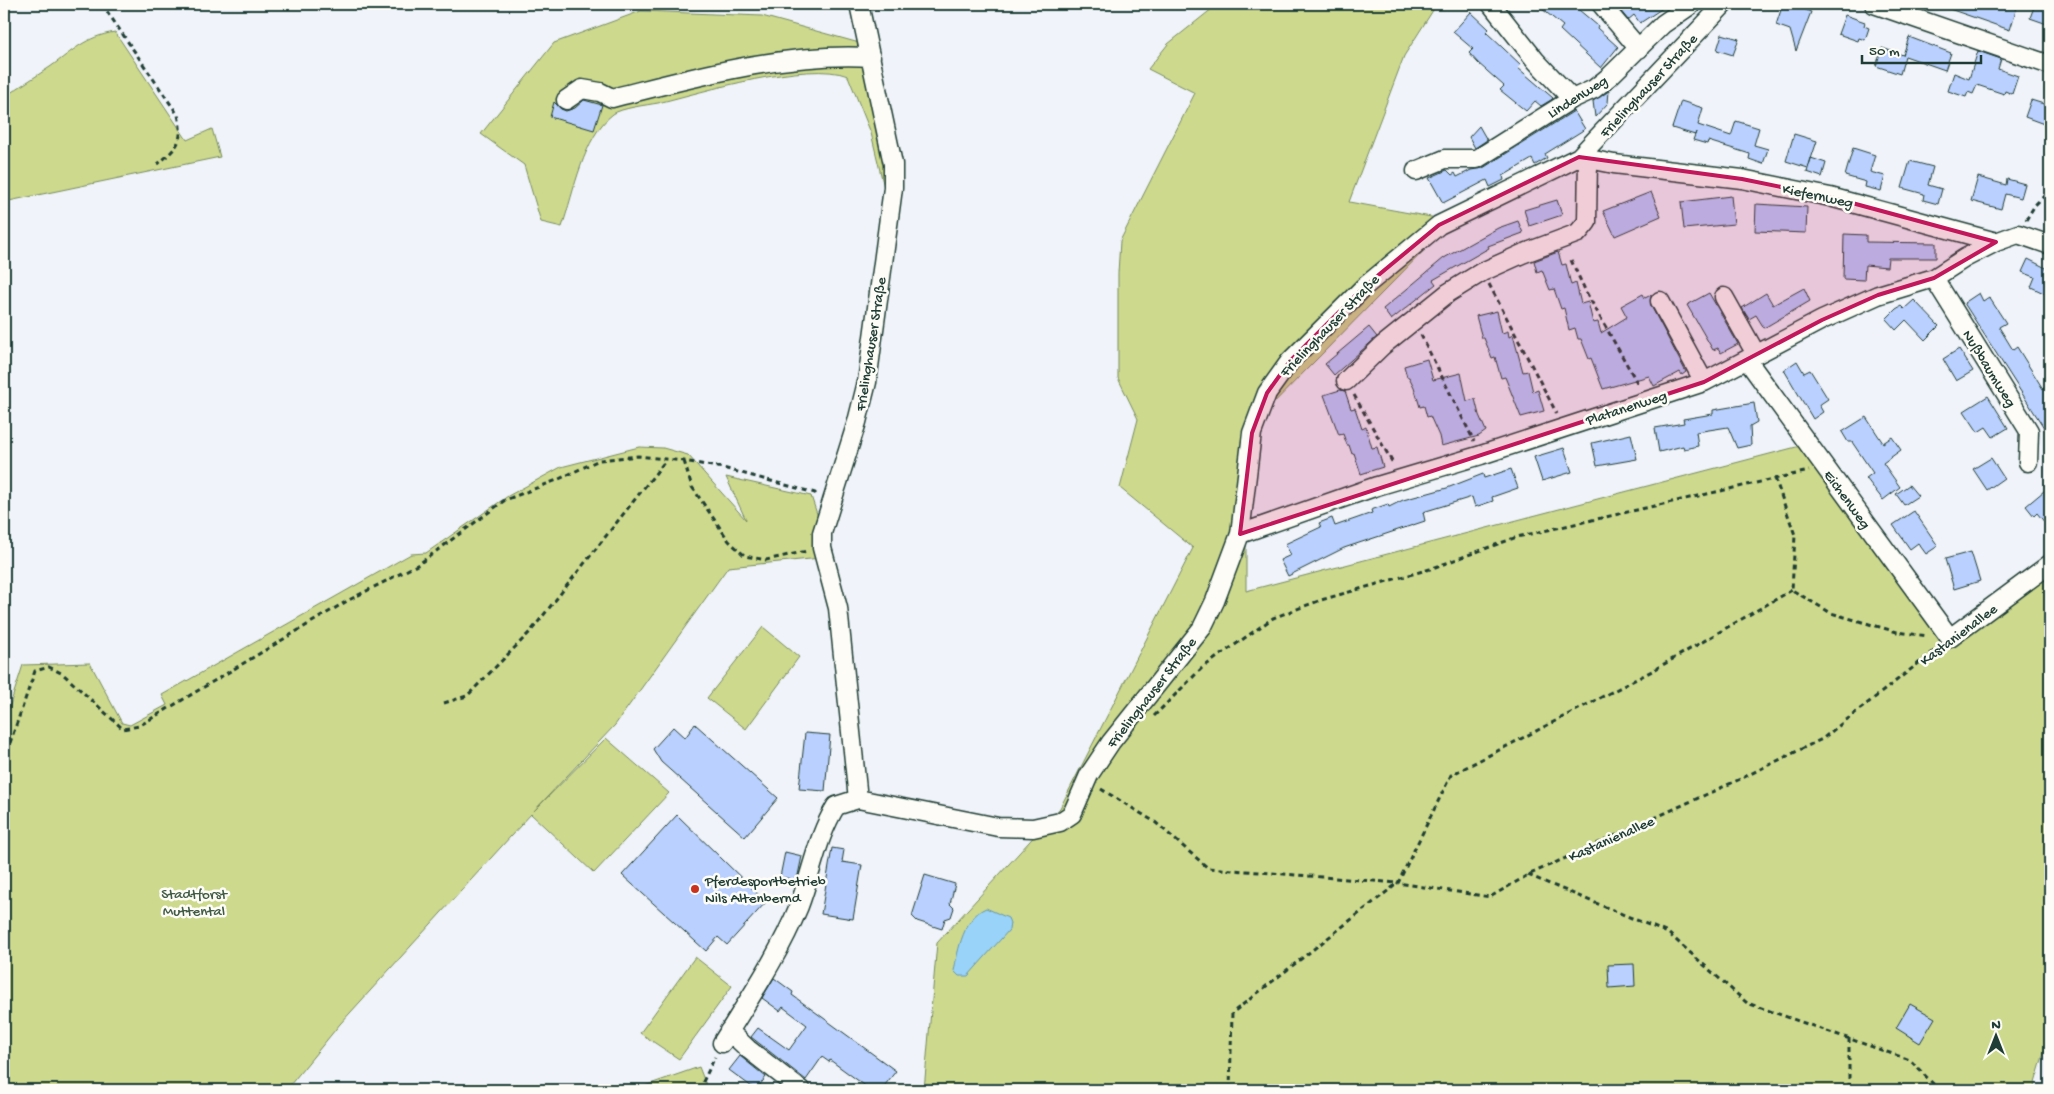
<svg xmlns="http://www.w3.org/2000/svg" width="2054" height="1094" viewBox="0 0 2054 1094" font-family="'Gochi Hand',sans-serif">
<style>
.green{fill:#cdd98c;stroke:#768b60}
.water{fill:#99d3f9;stroke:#6897aa}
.building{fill:#bad0ff;stroke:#1f3d34}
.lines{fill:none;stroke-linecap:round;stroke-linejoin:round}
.minor-casing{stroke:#1f3d34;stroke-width:21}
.path{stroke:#1f3d34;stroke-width:3;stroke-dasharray:5 4;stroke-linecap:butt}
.minor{stroke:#fdfcf7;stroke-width:18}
.marked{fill:#c2185b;fill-opacity:0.2;stroke:#c2185b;stroke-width:4;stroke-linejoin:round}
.poi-dot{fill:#c8321e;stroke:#fdfcf7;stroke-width:2}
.labels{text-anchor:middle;stroke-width:5;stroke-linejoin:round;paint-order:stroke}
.street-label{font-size:15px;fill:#1f3d34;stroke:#fdfcf7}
.poi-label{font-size:15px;fill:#1f3d34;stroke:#fdfcf7;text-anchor:start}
.park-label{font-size:15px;fill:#425c46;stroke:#fdfcf7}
</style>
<rect width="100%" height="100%" fill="#f0f3f9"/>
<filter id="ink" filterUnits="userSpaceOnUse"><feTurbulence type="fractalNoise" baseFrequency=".02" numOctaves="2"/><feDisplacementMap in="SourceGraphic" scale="10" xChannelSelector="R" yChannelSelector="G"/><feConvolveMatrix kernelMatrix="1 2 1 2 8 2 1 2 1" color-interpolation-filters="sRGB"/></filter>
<g filter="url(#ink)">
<path class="green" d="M1218,4H1437L1404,56L1349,202L1453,221L1246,431V591L1804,445L1949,649L2050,572V1032L2033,1090H924L937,943L1060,808L1193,548L1120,488L1138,419L1118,378V273L1120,241L1195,93L1148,69L1168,44Z
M641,11L762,16L863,44L886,154V196L871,133L848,76C808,60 702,92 658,103C647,105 621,108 613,114C583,137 574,192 562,227L541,222L524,165L481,134L554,43Z
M115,32L187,140L212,129L220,157L4,202V97C19,87 35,77 50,67C74,50 85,37 115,32Z
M639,447L663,448L688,455L746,520L726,477L811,496L819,520L821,558L728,567L615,725L533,812L606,738L669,793L594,873L531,814L340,1024L286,1090H4V702L9,708L23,665L90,663L122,723L130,725L167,705L162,695L411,554L426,553L508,496L561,467Z
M763,627L799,657L746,729L707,698Z
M695,957L732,986L679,1059L640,1033Z
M699,1067L708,1090H633Z"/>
<path class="water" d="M986,908L1008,918L1010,923L1009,930L968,976H959L954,971C958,949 964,917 986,908Z"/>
<path class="building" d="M1536,4H1572L1598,26L1597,28L1618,47L1601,68L1560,30L1563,26Z
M1615,4H1669L1640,23L1634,15L1628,20Z
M1783,4H1790L1811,12L1796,51L1790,30L1776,25Z
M1941,4H2007L2017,7L2010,30L1941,6Z
M2035,4H2050V25L2030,18Z
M1471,12L1489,29L1486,32L1521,65L1518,68L1553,98L1551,100L1541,106L1535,101L1526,111L1500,90L1504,86L1478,63L1469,53L1473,49L1453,32Z
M1845,15L1865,22L1864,26L1869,28L1865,40L1859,38L1858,41L1838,34Z
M1722,34L1739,39L1733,55L1717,50Z
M1909,37L1951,53L1945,70L1905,56L1900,74L1876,66L1882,48L1903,55Z
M1978,51L2001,59L1998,69L2018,76L2012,94L2005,91L2004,94L1977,85L1973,94L1968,92L1966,97L1948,91L1954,73L1969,79Z
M1609,91L1608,103L1595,117L1593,101Z
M584,100L602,105L594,130L550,117L554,102L561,109L566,111L575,108Z
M2031,100L2050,106L2044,124L2025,117Z
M1681,101L1703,108L1698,125L1731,136L1736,121L1759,128L1754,145L1768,149L1763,164L1749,159L1750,154L1708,141L1707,144L1693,140L1696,132L1695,135L1672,128Z
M1574,111L1585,129L1545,154L1547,158L1535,165L1532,159L1503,176L1504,180L1490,187L1487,180L1443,203L1429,178L1447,170L1452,175L1455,173L1457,177L1471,170L1483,168Z
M1479,126L1487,140L1475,148L1469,137Z
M1794,134L1817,141L1808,168L1786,161Z
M1853,148L1875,155L1870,172L1885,176L1881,191L1865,187L1866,182L1845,176Z
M1811,158L1826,163L1822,177L1807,172Z
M1910,161L1933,167L1928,185L1942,189L1938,204L1923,200L1924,194L1902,188Z
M1978,177L2006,185L2007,179L2025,184L2021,198L2005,194L2001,209L1971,201Z
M1651,192L1661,216L1615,236L1603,211Z
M1731,196L1734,224L1684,229L1681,202Z
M1557,200L1562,215L1529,226L1524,210Z
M1756,204L1807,207L1806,233L1755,231Z
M1518,221L1523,233L1488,246L1489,248L1433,280L1436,284L1391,320L1383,309L1444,258L1498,228Z
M1844,234L1866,235V242L1936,243V258H1888L1887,267L1865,265L1864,280L1843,279Z
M1558,252L1562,265L1566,264L1571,285L1576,283L1581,304L1588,302L1593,323L1598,322L1601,333L1627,317L1621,306L1643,294L1645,298L1651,295V306L1686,372L1682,375L1680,372L1654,386L1649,376L1603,389L1591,358L1589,359L1581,339H1578L1575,328L1569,330L1564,308L1561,309L1554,289L1550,290L1542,270L1537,272L1534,261Z
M2028,259L2050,270V296L2031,287L2035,277L2022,272Z
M1804,288L1810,301L1764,328L1756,315L1749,319L1742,308L1766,293L1773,305Z
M1709,293L1738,344L1721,353L1718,348L1713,350L1687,305Z
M1979,293L1983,301L1989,297L2006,323L1999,327L2013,350L2017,347L2043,389L2050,384V437L1964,303Z
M1914,300L1939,326L1925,340L1906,320L1896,330L1886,319L1896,309L1901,306L1904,309Z
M1497,311L1502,333L1508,331L1509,337L1513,335L1523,372L1528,371L1533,392L1538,390L1544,411L1521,417L1505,377L1501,378L1495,357L1492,358L1484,338H1482L1476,316Z
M1369,327L1377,337L1334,375L1325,364Z
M1959,349L1973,371L1956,381L1943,359Z
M1427,359L1433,380L1461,373L1467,401L1475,399L1479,415L1486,431L1479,436L1441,446L1439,436L1430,416L1427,417L1424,406L1420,407L1414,387L1409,377H1407L1404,366Z
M1797,361L1804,373L1810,370L1828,399L1819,405L1823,412L1813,419L1784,370Z
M1340,390L1345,391L1351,409L1355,408L1362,429L1366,427L1372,448L1377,447L1383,467L1361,474L1354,453L1352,454L1349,445H1347L1343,434L1339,435L1324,395Z
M1988,396L2008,428L1993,437L1986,427L1978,432L1964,411Z
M1754,403L1757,422L1750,426L1751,445L1737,448L1728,427L1696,432L1698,446L1684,449L1683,446L1659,452L1655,428L1684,423L1683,419L1713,414V410Z
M1866,417L1883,443L1892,437L1901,450L1883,463L1900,487L1883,500L1866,478L1873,473L1852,442H1848L1842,432Z
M1631,434L1637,459L1597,466L1592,443Z
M1564,448L1572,472L1542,481L1534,457Z
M1991,458L2004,478L1987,490L1973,469Z
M1511,469L1518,488L1492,497L1493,501L1475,507L1472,497L1423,512L1425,521L1344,548L1288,576L1280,560L1291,555L1285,544L1321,527L1319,523L1332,518L1335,526L1372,513L1371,510L1388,504L1389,507L1403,500L1447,488L1483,474L1484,478Z
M1909,485L1918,496L1904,505L1896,494Z
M2050,486V529L2037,513L2034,516L2026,506Z
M1914,511L1938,546L1926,554L1918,543L1910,549L1893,525Z
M1971,552L1980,581L1954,589L1945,559Z
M695,724L778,798L745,837L661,762L653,749L673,727L685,738Z
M805,733L830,735L825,791L799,789Z
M677,815L766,902L727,945L718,937L706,951L622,875Z
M832,848L844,850L842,862L862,865L853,919L821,914Z
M785,852L802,856L797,880L780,877Z
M925,875L955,884L950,904L954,908L951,917L945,919L942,929L917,921L912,916Z
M1634,964L1635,986L1609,988L1608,965Z
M774,978L793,992L792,995L896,1071L881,1090H871L830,1060L829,1062L822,1057L806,1080L751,1037L758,1028L789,1050L807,1025L783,1007L780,1011L762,998Z
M1910,1004L1935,1018L1920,1043L1896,1028Z
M740,1056L766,1077L756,1090L729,1070Z"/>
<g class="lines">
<defs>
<path id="minor" d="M1491,4L1536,61L1572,99
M1601,4L1639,49
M1874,4L2050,65
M566,100L582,89L600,92L612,98C696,77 783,52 871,57
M1579,157L1614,164L1742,179L1830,197L1996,242L2018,234L2050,245
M1416,171L1445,159H1477L1572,99L1594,89L1610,76L1663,24L1692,4
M1934,278L2029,431L2028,462
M1724,297L1756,354
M1660,301L1704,382
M1747,360L1950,638L2050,564
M1346,381L1382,346L1448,293L1482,272L1522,254L1578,233L1587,222L1588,159
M1240,534L1377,486L1481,455L1704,382L1822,320L1878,295L1934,278L1965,258L1996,242
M858,799L838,608L822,548V533L857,422L867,382L893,188V164L859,4
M729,1031L748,1049L801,1090
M722,1043C749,999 779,955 799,906C812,872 817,837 836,806L858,799L998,827L1033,828L1060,822L1072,814L1089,775L1111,742L1202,628L1215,601L1240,534L1252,433L1267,393L1290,361L1364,287L1439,225L1579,157L1724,4"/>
</defs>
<use href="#minor" class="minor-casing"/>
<path class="path" d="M102,4L178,115C184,141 178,147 158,164
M2026,220L2035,205L2050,190
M1571,260L1586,292L1639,386
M1489,284L1557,414
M1421,335L1474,441
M1354,395L1394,465
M684,461L692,487L729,541L745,556L766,560L807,551
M1775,478L1795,535L1792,590L1831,613L1897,632L1928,636
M1792,590L1652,671L1451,775L1398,883L1490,897L1528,875L1736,781L1822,739L1938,648
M444,703L467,696L531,631L666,460
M1154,716L1202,668L1273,618L1321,600L1430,569L1517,537L1809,471
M4,760L35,671L49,667L63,674L123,729L139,726L347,601L419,564L505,500L557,480L599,460L638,456L684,461L723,468L815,493L817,496
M1101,789L1155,822L1208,868L1398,883
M1528,875L1668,933L1747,1003L1910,1060L1939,1090
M1849,1038V1090
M699,1090L715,1057
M1230,1090L1232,1013L1398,883"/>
<use href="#minor" class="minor"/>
</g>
</g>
<path class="marked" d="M1579,157L1742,179L1830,197L1996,242L1934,278L1878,295L1822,320L1704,382L1240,534L1252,433L1267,393L1290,361L1364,287L1439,225Z"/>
<circle class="poi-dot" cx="695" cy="889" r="5"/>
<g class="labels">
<g class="street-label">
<text transform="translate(1648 85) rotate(-47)" y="5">Frielinghauser Straße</text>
<text transform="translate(1577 96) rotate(-32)" y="5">Lindenweg</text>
<text transform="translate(1818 195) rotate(12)" y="5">Kiefernweg</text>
<text transform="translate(1329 325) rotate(-46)" y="5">Frielinghauser Straße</text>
<text transform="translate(870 344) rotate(-81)" y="5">Frielinghauser Straße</text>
<text transform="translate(1990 368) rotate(58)" y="5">Nußbaumweg</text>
<text transform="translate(1626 407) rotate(-18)" y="5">Platanenweg</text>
<text transform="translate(1848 499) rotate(54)" y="5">Eichenweg</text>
<text transform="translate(1958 634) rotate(-37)" y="5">Kastanienallee</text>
<text transform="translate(1151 692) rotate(-52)" y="5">Frielinghauser Straße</text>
<text transform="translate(1611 838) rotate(-24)" y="5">Kastanienallee</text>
</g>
<g class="poi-label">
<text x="705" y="885">Pferdesportbetrieb<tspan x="705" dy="17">Nils Altenbernd</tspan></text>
</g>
<g class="park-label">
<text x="194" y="898">Stadtforst<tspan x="194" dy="17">Muttental</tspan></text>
</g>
</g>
<rect width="2054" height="1094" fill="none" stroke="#fdfcf7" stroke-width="20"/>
<rect x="10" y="10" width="2034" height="1074" fill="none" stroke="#1f3d34" stroke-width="2" filter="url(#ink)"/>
<g transform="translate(1996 1036)" stroke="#fdfcf7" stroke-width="4" paint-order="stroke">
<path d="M0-4L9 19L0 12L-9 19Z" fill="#1f3d34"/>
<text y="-8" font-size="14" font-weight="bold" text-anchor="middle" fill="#1f3d34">N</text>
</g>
<path d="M1862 55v8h119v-8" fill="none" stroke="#1f3d34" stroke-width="2.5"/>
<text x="1869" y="55" font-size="15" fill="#1f3d34" stroke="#fdfcf7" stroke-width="4" paint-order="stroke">50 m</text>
</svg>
